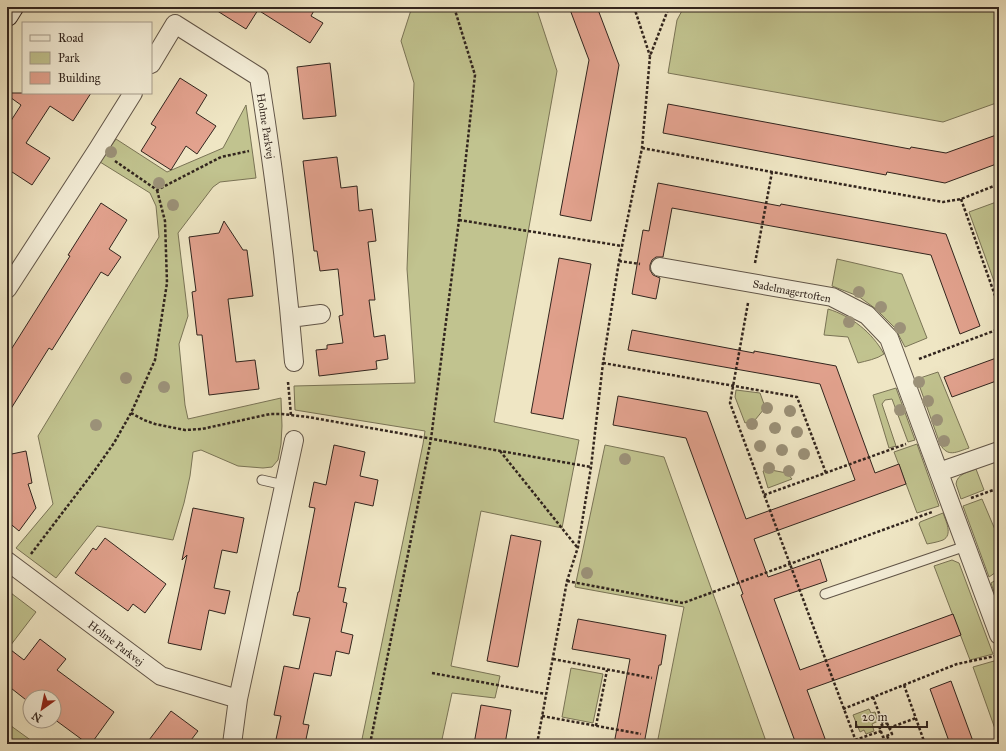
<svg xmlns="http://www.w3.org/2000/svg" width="1006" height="751" viewBox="0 0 1006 751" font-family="'IM FELL Great Primer',serif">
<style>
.green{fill:#c1c38f;stroke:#7a7456}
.building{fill:#e2a28e;stroke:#32251e}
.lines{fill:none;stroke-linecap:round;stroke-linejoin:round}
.lane-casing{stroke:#615548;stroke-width:11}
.street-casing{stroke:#615548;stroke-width:20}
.secondary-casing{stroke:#32251e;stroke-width:24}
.path{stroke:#32251e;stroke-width:2.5;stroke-dasharray:3 2;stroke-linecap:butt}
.lane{stroke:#f5efd9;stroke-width:9}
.street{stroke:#f5efd9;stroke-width:18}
.secondary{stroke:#f5efd9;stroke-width:22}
.tree{fill:#9b9178}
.labels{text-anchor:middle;stroke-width:3;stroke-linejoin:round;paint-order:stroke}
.street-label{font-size:11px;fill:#32251e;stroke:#f5efd9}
</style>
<rect width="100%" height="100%" fill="#efe6c4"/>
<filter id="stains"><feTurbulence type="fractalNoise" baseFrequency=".005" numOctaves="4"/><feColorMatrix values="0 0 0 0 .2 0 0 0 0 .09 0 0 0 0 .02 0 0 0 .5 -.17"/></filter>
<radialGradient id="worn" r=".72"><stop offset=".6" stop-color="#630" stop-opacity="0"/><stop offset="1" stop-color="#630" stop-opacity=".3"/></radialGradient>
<path class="green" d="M412,7H536L557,71L494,422L579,440L562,528L481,511L451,666L500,676L495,698L452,693L441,744H361L423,444L425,431L295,410L294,386L415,383L407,269L414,83L401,41Z
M684,7H999V102L943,122L668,73L677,20Z
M246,105L256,178L220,182L213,187L178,233L188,316L179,344L185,405L188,419L281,398L282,426L281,444L278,460L272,467L263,468L238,466L201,450L193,452L190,476L184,503L173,540L97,526L56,578L16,548L53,504L38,436L101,332L159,237L156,206L150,193L100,162L116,139L167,172L223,148Z
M999,201V295L969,212Z
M837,259L902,274L927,338L905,347L895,328L876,309L858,296L832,286Z
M828,309C851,316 872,332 884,354C877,359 866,361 858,363L848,337L824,335Z
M938,372L969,448C956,452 948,458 940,444L917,379Z
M896,388L915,440L908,442L892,399L885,400L882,404L896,446L889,448L873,395Z
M736,390L760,393L764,404L763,407L764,409L755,420L745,423L735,397Z
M917,444L939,506L917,513L894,452Z
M605,445L664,457L767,744H657L684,607L575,587Z
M976,469L984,490L961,499L956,484C957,474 968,472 976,469Z
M766,470L769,471L771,470L787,473L792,479L768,488L763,471Z
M982,499L999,539V570L989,577L963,506Z
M943,513C946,521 953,535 943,540C938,542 932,543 927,544L919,524L920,522Z
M952,560L959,563L993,654L970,660L934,566Z
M999,578V606L991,583Z
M7,590L36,612L7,650Z
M994,661L999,674V740L973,667Z
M571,668L603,674L593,723L562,717Z
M869,709L871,713L875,712L878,721L872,724L874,731L866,734L864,730L860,732L853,715Z
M7,723L36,744H7Z"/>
<path class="building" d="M211,7H316L311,16L323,23L310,43L258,10L246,29Z
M569,7H597L619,65L591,221L560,215L589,60Z
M330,63L336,116L303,119L297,67Z
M180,78L207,95L196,113L216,126L197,154L186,146L171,170L141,151L156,127L151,124Z
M7,93H91L73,121L50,106L26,143L50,158L32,185L9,170L7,173V127L21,105L7,95Z
M668,104L910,149L911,147L946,153L999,134V163L945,183L887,172L886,175L663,133Z
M337,157L341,188L357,186L359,211L372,209L376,241L368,242L375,300H369L374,337L385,335L388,359L376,361L377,369L319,376L316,350L327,349V345L343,343L339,316L343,315L338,269L320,271L317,251H314L303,161Z
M658,183L780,206L781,204L946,234L980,326L960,334L931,255L672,208L663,257H656L652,260L650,265V270L653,275L660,278L656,299L632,294L643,230L649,231Z
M101,203L127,220L109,249L121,257L108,276L101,272L52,350L49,348L7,415V356L70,256L68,255Z
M224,221L243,250H247L253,296L228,299L236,362L255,360L259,389L209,395L202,335H197L192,292L196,291L189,237L219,233Z
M559,258L591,264L563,419L531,413Z
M632,330L754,353V351L836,366L875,473L899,464L906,484L754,539L768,577L820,559L827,581L774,599L800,670L953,614L961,635L807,690L827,744H796L741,595L743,594L686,438L613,425L618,396L707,412L746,519L855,480L820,384L628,350Z
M999,357V380L952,397L944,377Z
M334,445L365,452L360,476L378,480L373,506L355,502L338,587L346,588L343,602L347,603L341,632L353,635L349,654L336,651L331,676L314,673L303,724L309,725L305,744H275L281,716L274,715L284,666L299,669L310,618L293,615L298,592H299L315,508L309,507L314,482L326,485Z
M26,451L32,483L28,484L36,508L19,531L7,521V455Z
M193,508L244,518L237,553L222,550L214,588L230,591L225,614L209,610L201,650L168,643L187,555L182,560Z
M511,535L541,541L518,667L487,661Z
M105,538L166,584L145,613L133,604L128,611L75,573L93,548L96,550Z
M578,619L666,635L661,665H659L644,744H614L630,659L572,649Z
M40,639L66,659L57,670L114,712L91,744H88L54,719V697H30V703L7,685V647L24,660Z
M951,681L974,744H950L930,689Z
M481,705L511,710L505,744H474Z
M171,711L198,731L188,744H146Z"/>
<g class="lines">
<defs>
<path id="lane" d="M262,480L284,485
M825,594L966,546"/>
<path id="street" d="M151,64L175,24L259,77C274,171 286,267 294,362
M660,267L832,297L867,315L889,338L999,635
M7,289L98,149L133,93
M290,318L321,314
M939,472L999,451
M7,561L161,676L238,699
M232,744L238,699L294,440"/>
<path id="secondary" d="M7,15L12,7"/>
</defs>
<use href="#lane" class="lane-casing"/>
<use href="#street" class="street-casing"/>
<use href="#secondary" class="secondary-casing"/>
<path class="path" d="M634,7L650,56
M642,148L772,172L943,202L961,199L999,184
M115,161L157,190L221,157L249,151
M961,199L999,307
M459,220L622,246
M619,261L640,264
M755,263L772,172
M748,303L730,403L857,744
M919,359L999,329
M603,363L797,397L826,473
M288,382L291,415
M131,413L144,420L155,424L185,430L202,429L270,414H282L308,417L591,467
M500,451L577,547
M764,495L906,444
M971,498L999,488
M31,554L95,470L114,443L131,413L155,360L167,283L165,221L157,190
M567,581L683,603L932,512
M553,659L652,678
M432,673L546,694
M904,685L925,744
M873,697L883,724
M843,709L957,664L995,656
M542,716L641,734
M887,723L892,734L883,737L879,726Z
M596,726L607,670
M889,728L916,718
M887,736L891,744
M855,740L881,731
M7,743L11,744
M370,744L431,439L459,220L475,75L454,7
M537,744L567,581L578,547L591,467L603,363L619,261L642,148L650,56L669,7"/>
<use href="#lane" class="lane"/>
<use href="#street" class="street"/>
<use href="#secondary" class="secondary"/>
</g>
<g class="tree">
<circle cx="111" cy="152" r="6"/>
<circle cx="159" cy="183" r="6"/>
<circle cx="173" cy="205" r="6"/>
<circle cx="859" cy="292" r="6"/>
<circle cx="881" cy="307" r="6"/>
<circle cx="849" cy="322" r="6"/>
<circle cx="900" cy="328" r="6"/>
<circle cx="126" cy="378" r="6"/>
<circle cx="919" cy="382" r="6"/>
<circle cx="164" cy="387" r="6"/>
<circle cx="928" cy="401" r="6"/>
<circle cx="767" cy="408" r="6"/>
<circle cx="900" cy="410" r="6"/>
<circle cx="790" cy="411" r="6"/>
<circle cx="937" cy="420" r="6"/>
<circle cx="752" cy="424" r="6"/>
<circle cx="96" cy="425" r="6"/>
<circle cx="775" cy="428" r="6"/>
<circle cx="797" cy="432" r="6"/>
<circle cx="944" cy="441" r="6"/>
<circle cx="760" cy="446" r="6"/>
<circle cx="782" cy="450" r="6"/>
<circle cx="804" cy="454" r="6"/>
<circle cx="625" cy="459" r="6"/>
<circle cx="769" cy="468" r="6"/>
<circle cx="789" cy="471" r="6"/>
<circle cx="587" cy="573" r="6"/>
</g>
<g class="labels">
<g class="street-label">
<text transform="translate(266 126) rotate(81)" y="4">Holme Parkvej</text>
<text transform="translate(792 291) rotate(11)" y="4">Sadelmagertoften</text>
<text transform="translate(116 643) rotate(37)" y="4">Holme Parkvej</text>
</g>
</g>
<rect width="1006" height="751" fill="none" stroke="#efe6c4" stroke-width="24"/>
<rect x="8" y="8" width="990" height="735" fill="none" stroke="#32251e" stroke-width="2"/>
<rect x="12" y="12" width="982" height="727" fill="none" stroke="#32251e"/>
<rect x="22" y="22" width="130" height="72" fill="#f5efd9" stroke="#a79e8e"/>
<rect x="30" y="35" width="20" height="6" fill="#f5efd9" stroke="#a79e8e"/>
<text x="58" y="42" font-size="12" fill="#32251e">Road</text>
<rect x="30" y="52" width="20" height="12" fill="#c1c38f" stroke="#a79e8e"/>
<text x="58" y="62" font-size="12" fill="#32251e">Park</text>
<rect x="30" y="72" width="20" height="12" fill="#e2a28e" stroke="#a79e8e"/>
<text x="58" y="82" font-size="12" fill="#32251e">Building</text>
<g transform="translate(42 709) rotate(213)"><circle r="19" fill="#f5efd9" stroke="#a79e8e"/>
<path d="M0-3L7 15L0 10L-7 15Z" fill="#8f2418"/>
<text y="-6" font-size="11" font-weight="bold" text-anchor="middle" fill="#32251e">N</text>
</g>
<path d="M856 721v6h71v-6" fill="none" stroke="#32251e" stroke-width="2"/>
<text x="862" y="721" font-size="12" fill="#32251e" stroke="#f5efd9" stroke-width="3" paint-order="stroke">20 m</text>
<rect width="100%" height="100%" filter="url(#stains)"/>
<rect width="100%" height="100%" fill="url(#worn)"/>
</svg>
